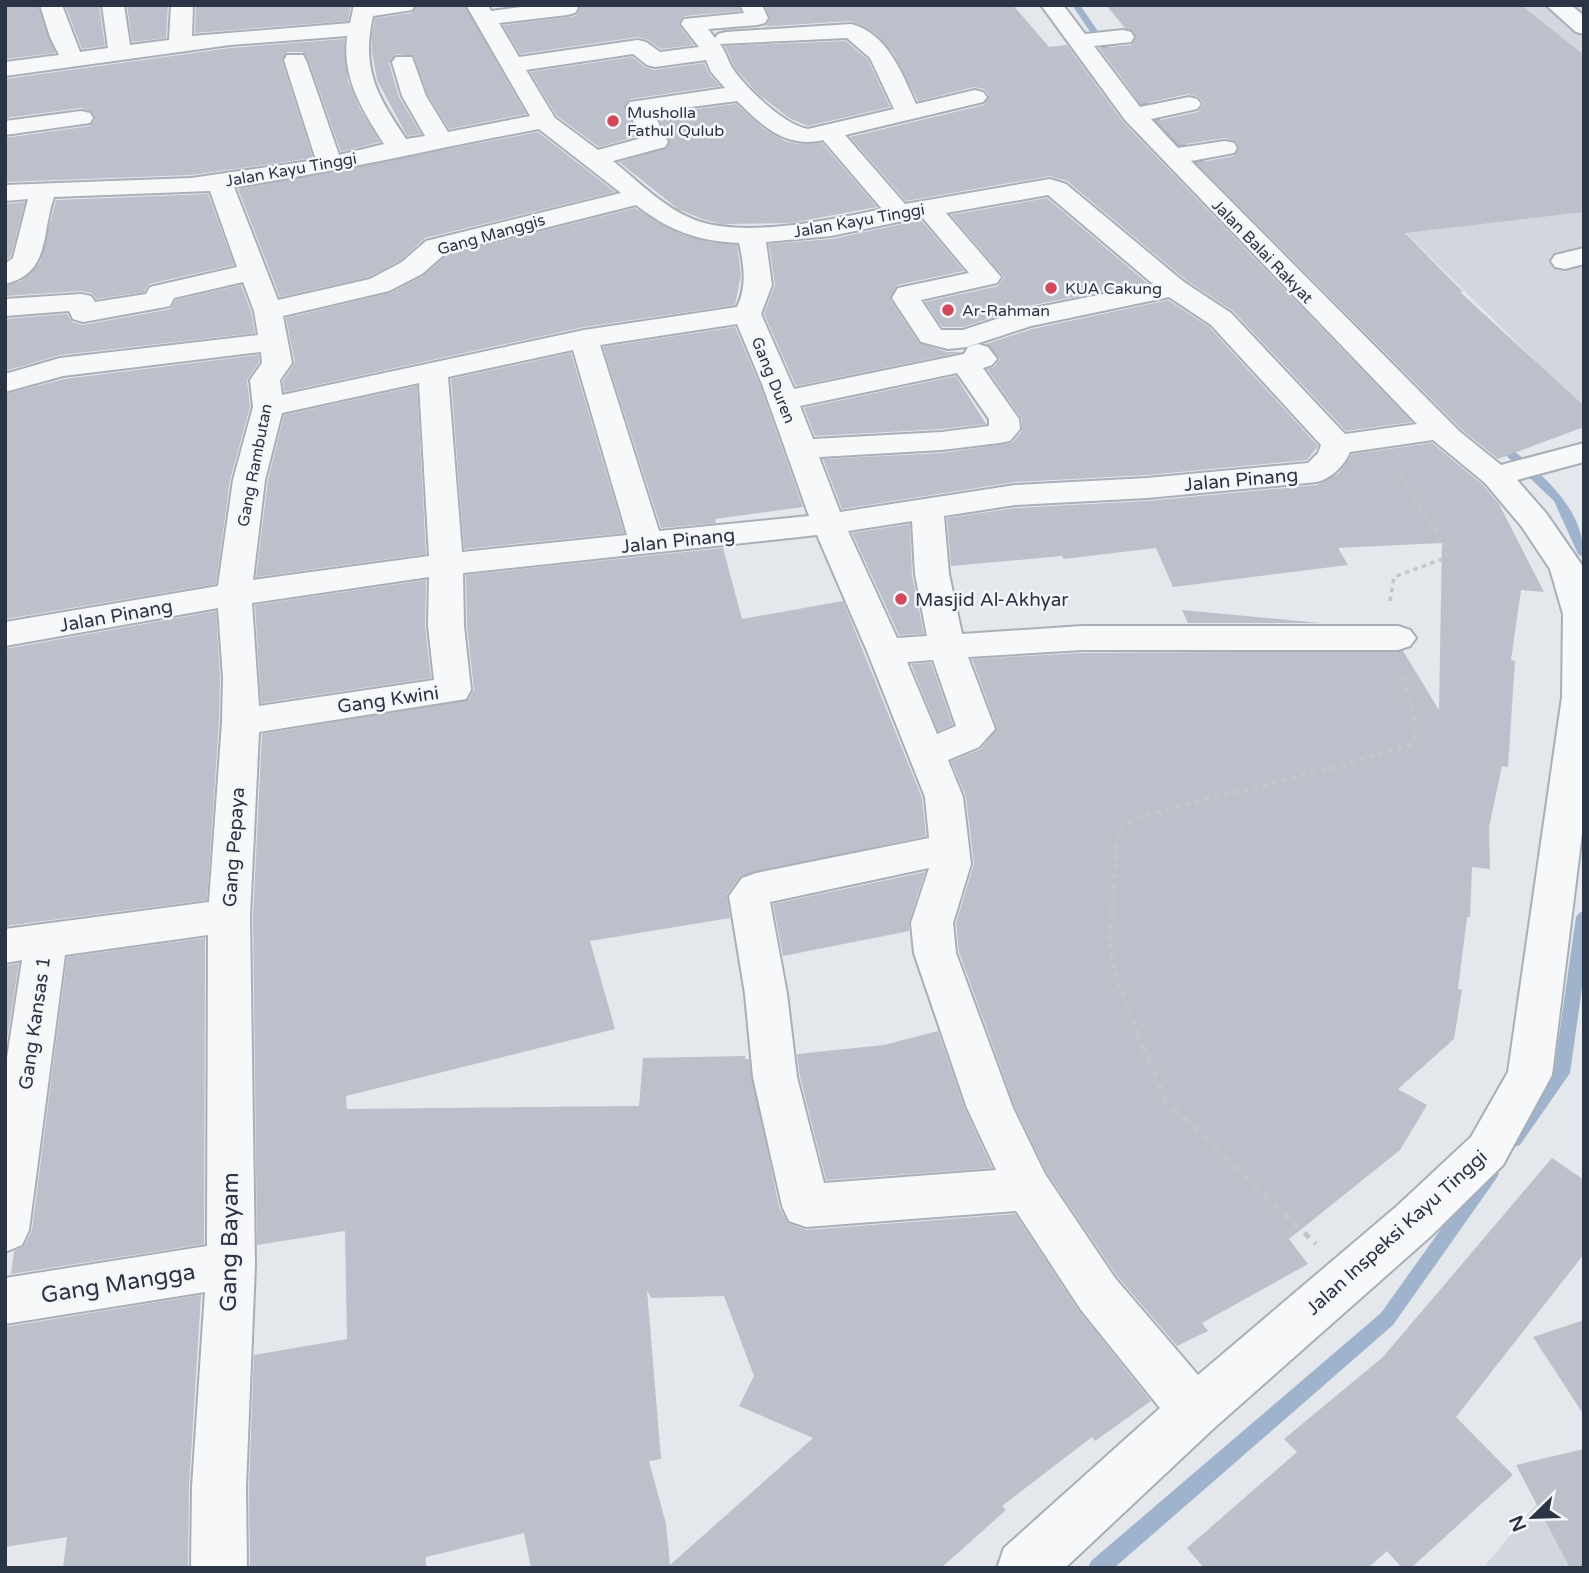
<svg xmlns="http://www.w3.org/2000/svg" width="1589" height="1573" viewBox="0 0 1589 1573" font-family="'Varela Round',sans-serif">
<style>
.built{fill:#d2d6de}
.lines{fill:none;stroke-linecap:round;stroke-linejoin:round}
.stream{fill:#9fb4cc;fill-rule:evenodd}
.building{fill:#bbc0ca;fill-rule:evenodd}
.minor-casing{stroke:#a9aeb7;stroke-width:4}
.path-far2{stroke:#c2c5cb;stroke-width:3.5;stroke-dasharray:4.5 4.5;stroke-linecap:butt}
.path-far1{stroke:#c2c5cb;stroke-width:4.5;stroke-dasharray:5 5;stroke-linecap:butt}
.path{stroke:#c2c5cb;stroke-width:5;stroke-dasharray:7 7;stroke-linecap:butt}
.minor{fill:#f7f8fa;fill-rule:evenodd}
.poi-dot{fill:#d1495b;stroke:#f4f6f9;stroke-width:2.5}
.labels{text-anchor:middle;stroke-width:5;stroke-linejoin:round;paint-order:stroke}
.far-poi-label{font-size:16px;fill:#2b3445;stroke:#f4f6f9;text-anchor:start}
.far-street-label{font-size:16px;fill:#2b3445;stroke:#f4f6f9}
.street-label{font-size:19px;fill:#2b3445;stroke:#f4f6f9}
.poi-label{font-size:19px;fill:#2b3445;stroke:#f4f6f9;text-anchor:start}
.near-street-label{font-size:23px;fill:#2b3445;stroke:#f4f6f9}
</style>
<rect width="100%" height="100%" fill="#e4e7ec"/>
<path class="built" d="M1177,5H1584V409L1229,58Z
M1584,1447V1568H1483Z"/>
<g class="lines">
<path class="stream" d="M1072,5H1080L1119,62L1118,64H1112Z
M1132,88H1138L1161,121L1216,173V177H1210L1155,125L1131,90Z
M1498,439L1502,440C1538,473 1584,504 1584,558L1578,554L1554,501L1494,444L1492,442Z
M1584,911V974L1570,1073L1520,1145L1514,1147L1508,1145L1506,1140L1508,1135L1554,1071L1576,917L1579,913Z
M1490,1166L1496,1169L1499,1174L1496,1179L1393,1325L1114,1568H1088L1091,1561L1381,1313L1484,1169Z"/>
</g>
<path class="building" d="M5,5H38L55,53L5,59Z
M65,5H99L105,46L82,49Z
M127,5H168L166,38L132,42Z
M196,5H351L348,21L195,33Z
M417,5H464L526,114L449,129L428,95L414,56L396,54L389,63L399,97L421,134L407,136L377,80L372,52V35L375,18L412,13Z
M579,5H738L740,11L684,16L678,24L694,45L661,49L648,40L638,37L520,54L503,25L576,16L580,9Z
M765,5H1013L1049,47L1067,45L1123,122L1412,422L1346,431L1233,311L1186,280L1067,181L1050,176L906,201L850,137L984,105L989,95L984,89L974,87L918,101L894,54L876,34L865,27L851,21L759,27L766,26L770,19Z
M1106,5H1521L1584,55V212L1405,233L1463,292H1460L1584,406V427L1498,459L1461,429L1196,163L1234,156L1239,149L1236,142L1225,138L1179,145L1156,121L1198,112L1204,104L1199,97L1188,94L1141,104L1099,48L1131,45L1136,38L1133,31L1125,28Z
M344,39L348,81L359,107L380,142L341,152L308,59L303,52H287L282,61L313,158L191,175L5,182V138L90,126L95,119L92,112L81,108L5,118V79L230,48Z
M846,41L868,60L890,107L808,126L789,118L758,94L735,68L725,46Z
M632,57L645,67L654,70L704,63L709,74L720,86L630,99L624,108L638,136L599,147L557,116L530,72Z
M736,104L764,129L785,141L797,144L822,143L877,207L791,223L721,224L702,219L678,209L619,162L667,148L670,141L657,114Z
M538,132L615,192L425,238L401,260L369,277L280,297L238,189Z
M208,194L234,265L149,284L144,292L96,299L92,293L81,291L5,296V286L21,281L40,262L56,200Z
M1047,198L1147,283L1023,307L963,327H942L925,302L998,286L1004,277L951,215Z
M25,202L11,256L5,261V204Z
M635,208L683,235L709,242L737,245L741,275L735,305L584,327L284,392L283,381L295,363L286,318L390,293L423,276L447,255Z
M921,220L964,271L897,285L890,299L919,343L947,352H962L796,386L764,314L775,285L769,244L832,239Z
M241,285L251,312L255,333L60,355L5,371V319L67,314L72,322L83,325L171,309L176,300Z
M1168,300L1209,327L1318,446L1307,460L1147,475L1015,482L842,509L823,459L942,453L1012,443L1022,431V419L987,369L994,367L1000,359L986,344L1032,329Z
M735,327L760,385L803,507L715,519L716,523L661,528L603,347Z
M571,353L624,533L464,549L451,379Z
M259,355V362L247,380L250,407L230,480L216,584L5,619V394L64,379Z
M956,376L986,424L942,429L815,436L804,408Z
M417,386L426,554L256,577L268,480L284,415Z
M1432,443L1483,485L1499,504L1544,592L1521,590L1511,660L1515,661L1508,767L1502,766L1489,827L1490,869L1472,867L1470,917H1467L1458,989L1462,990L1454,1039L1398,1089L1427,1105L1400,1150L1289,1239L1308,1264L1202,1323L1208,1331L1177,1346L1117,1276L1047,1173L1015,1107L959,952L956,923L974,864L966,797L951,761L981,749L997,728L972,659L1082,653L1403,651L1439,710L1442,543L1338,548L1348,565L1173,587L1156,548L1064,559L1062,556L951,566L947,518L1015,508L1147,501L1317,485L1339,473L1352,454Z
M910,524L912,575L924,634L899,635L852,533Z
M723,548L742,619L843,601L922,798L926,836L741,876L727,894L730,918L590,941L615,1029L346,1096L347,1109L639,1106L643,1058L745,1056V1059H749L779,1207L788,1223L806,1230L1015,1214L1079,1311L1151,1401L1095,1441L1092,1437L1002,1506L1006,1510L941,1568H531L524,1533L426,1557V1568H250L249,1487L254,1355L347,1339L345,1231L257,1245L253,916L262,734L468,700L474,690L467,626L466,575ZM647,1290L651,1298L724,1296L754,1376L739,1406L813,1438L670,1565L666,1524L649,1461L661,1459Z
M426,580L425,626L431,678L261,703L255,605Z
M1182,610L1321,623H1188Z
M216,611L220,678L219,722L207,900L5,926V649Z
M931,663L953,725L938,731L911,664Z
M925,872L909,922V931L783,956L773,904Z
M205,938L204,1244L11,1274L14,1251L24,1246L32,1230L67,957Z
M19,963L5,1052V966Z
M938,1031L965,1109L992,1168L826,1180L800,1077L797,1054L884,1045Z
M1552,1158L1584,1180V1254L1456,1417L1513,1475L1411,1568H1402L1387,1551L1368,1568H1204L1187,1548L1297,1452L1284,1439L1383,1357Z
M201,1295L189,1487L188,1568H63L67,1537L5,1547V1327Z
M1584,1320V1415L1533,1337Z
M1584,1449V1568H1570L1516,1465Z"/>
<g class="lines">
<defs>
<path id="minor" d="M40,5H62L80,52L108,48L102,5H124L130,45L169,40L171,5H193L192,36L350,23L354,5H415L412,10L373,16C361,70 377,95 406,139L425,136L402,96L392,62L396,57H412L426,96L448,132L530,116L466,5H488L491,11L536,5H576L578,8L575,13L567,15L499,23L519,57L638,40L646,42L660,52L699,47L681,24L684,19L744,13L740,5H762L768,18L765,23L757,25L708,29L715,38L718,34L726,32L851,24C887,33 902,73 916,104L975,90L983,92L987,97L983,102L845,135L905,204L1050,179L1066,184L1184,282L1231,313L1345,434L1417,424L1125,120L1041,5H1063L1085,34L1123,30L1131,32L1134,37L1131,42L1094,46L1140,107L1189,97L1197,99L1201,104L1197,109L1151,119L1178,148L1225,141L1234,143L1237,148L1234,153L1191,161L1459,431L1501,465L1584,443V462L1517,480L1546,513L1584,568V817L1552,1075L1503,1165L1431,1236L1213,1429L1065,1568H997L1004,1548L1160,1408L1081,1310L1016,1211L806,1227L789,1221L782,1206L753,1077L745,994L729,896L742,878L756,873L929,838L925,797L867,651L817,535L463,573L464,626L471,690L466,699L259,732L250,916L255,1265L246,1487L247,1568H191L192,1487L205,1292L5,1324V1278L207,1246L208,935L65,955L29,1230L22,1245L5,1252V1071L22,960L5,963V929L209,902L222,722L223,678L218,608L5,646V622L218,586L233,480L253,407L250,380L262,363L261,352L63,376L5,392V374L60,358L258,335L254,311L243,282L174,298L170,306L160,308L83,322L73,319L69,311L5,316V299L81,294L91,296L95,302L146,294L150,287L237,267L210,191L54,197C41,234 51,273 5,284V264L13,258L28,199L5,201V185L191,178L316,160L284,60L287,55H303L306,60L339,155L384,144C362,109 342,79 347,36L230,45L5,76V62L59,55L50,37ZM847,38L870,58L894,109L808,129C784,125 747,89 733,69C728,61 726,52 720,44ZM633,54L647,65L655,67L706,60L711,72L725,88L630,102L626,107L642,138L598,150L555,118L526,70ZM737,101C762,126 786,149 823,140L882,209C832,220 750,237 701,222C668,212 639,182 613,161L665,147L668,142L653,112ZM539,129L621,193L426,241L402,262L370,279L278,300L234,187C337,172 437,148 539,129ZM1048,195L1153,284L1024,310L963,330H941L921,300L997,283L1001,277L946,213ZM636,205C670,231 697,241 739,243C744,265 747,286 737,307L584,330L282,395L280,380L292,363L283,316L389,291L422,274L446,253ZM922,217L969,273L898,288L892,298L921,342L948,349L967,347L1031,326L1169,297L1211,325L1321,445L1318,453L1308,463L1147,478L1015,485L840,512L819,457L942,450L999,443L1010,441L1020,429L1019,419L983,368L992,365L997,359L988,347L978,344L968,347L964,354L794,389L761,314L772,285L766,242L831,236ZM737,324L762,384L809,516L659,531L600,345ZM573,350L627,535L462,552L448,377ZM957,373L989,419V426L942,432L813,439L800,406ZM419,383L429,556L253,580L265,480L282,413ZM1433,440L1485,483L1522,527L1550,569L1563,614L1562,697L1508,1072L1471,1137L1397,1206L1198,1375L1115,1278L1045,1174L1013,1108L956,953L953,923L971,864L963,797L948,760L979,747L995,729L968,657L1082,650H1398L1410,646L1416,638L1410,630L1398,626H1082L962,634L949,574L944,516L1015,505L1147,498L1317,482C1332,478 1344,466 1350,452ZM912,521L915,574L927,636L897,638L848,531ZM429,577L428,626L434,680L259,706L252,603ZM933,660L956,726L937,734L907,662ZM929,868L911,923L914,953L967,1108L996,1170L824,1183L797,1077L787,994L770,902Z
M1546,5H1571L1584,16V34L1576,32Z
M81,111L90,113L93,118L90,123L5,135V121Z
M1584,248V264L1565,269L1555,267L1551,261L1555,255Z"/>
</defs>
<use href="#minor" class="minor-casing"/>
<path class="path-far2" d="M1390,601L1394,577L1445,558L1447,549L1398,472"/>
<path class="path-far1" d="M1138,1034L1114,971L1110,936L1117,841L1122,827L1138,817L1336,767L1411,745L1417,735L1404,675"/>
<path class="path" d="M1137,1032L1166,1101L1316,1244"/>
<use href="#minor" class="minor"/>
</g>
<g class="poi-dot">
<circle cx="613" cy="121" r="7"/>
<circle cx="1051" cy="288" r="7"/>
<circle cx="948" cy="310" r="7"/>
<circle cx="901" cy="599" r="7"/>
</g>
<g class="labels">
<g class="far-poi-label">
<text x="627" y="118">Musholla<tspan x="627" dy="18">Fathul Qulub</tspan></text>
<text x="1065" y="294">KUA Cakung</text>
<text x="962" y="316">Ar-Rahman</text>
</g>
<g class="far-street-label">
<text transform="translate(291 169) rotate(-10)" y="6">Jalan Kayu Tinggi</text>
<text transform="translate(859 220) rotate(-10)" y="6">Jalan Kayu Tinggi</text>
<text transform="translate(491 234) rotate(-16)" y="6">Gang Manggis</text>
<text transform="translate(1263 251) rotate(46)" y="6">Jalan Balai Rakyat</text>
<text transform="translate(774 380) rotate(68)" y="6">Gang Duren</text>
<text transform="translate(254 465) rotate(-79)" y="6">Gang Rambutan</text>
</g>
<g class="street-label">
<text transform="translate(1241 479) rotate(-5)" y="7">Jalan Pinang</text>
<text transform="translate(678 540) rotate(-6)" y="7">Jalan Pinang</text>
<text transform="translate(116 615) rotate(-10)" y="7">Jalan Pinang</text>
<text transform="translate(388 699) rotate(-8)" y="7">Gang Kwini</text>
<text transform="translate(233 847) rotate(-86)" y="7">Gang Pepaya</text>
<text transform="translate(34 1023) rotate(-82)" y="7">Gang Kansas 1</text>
<text transform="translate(1396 1232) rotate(-42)" y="7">Jalan Inspeksi Kayu Tinggi</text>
</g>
<g class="poi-label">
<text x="915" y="606">Masjid Al-Akhyar</text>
</g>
<g class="near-street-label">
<text transform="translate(229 1242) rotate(-89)" y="8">Gang Bayam</text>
<text transform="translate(118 1283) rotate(-9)" y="8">Gang Mangga</text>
</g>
</g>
<rect width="1589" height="1573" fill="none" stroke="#2b3445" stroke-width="14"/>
<g transform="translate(1533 1517) rotate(247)" stroke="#f4f6f9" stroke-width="5" paint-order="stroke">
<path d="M0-5L12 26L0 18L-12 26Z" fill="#2b3445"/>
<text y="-10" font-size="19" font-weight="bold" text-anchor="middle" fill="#2b3445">N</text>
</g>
</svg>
